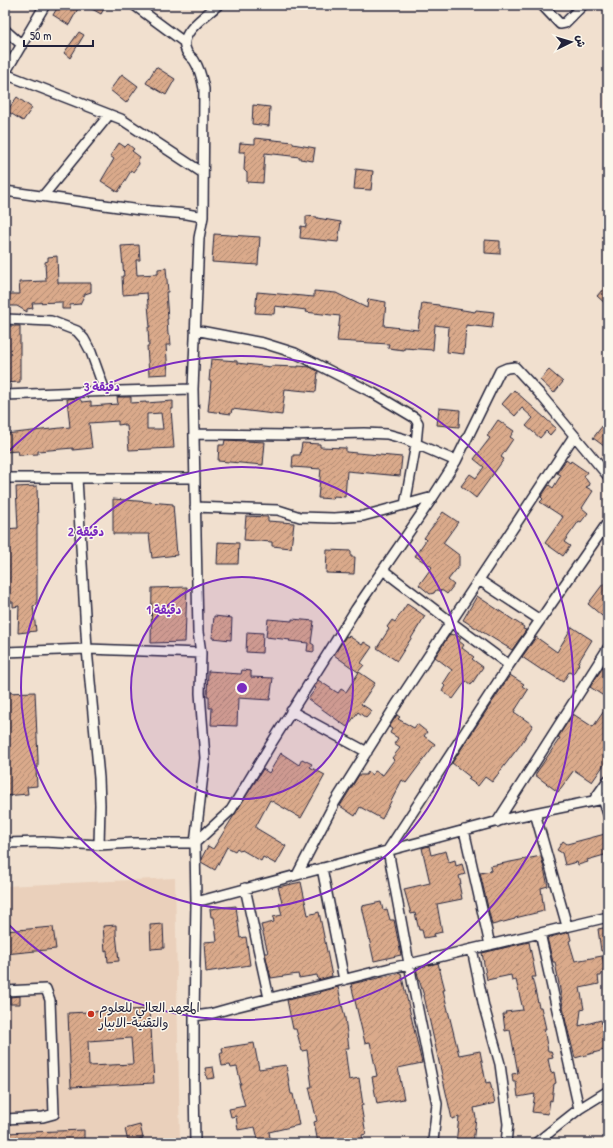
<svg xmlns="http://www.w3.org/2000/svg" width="613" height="1148" viewBox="0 0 613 1148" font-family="'Patrick Hand','Playpen Sans Arabic',sans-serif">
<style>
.built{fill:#ead0bb}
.building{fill:url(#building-hatch);stroke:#22223b;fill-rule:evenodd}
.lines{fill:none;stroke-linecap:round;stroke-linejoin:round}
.minor-casing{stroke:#22223b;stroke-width:12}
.minor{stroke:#fbf7ec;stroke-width:9}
.ring{fill:none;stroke:#7b2cbf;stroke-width:2}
.poi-dot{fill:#c8321e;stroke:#fbf7ec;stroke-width:1.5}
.labels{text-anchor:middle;stroke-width:3;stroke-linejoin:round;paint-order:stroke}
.poi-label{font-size:13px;fill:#22223b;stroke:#fbf7ec;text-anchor:start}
.centre{fill:#7b2cbf;stroke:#fbf7ec;stroke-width:2}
.ring-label{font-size:12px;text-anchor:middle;font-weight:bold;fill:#7b2cbf;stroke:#fbf7ec;stroke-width:3;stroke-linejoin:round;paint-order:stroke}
</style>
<defs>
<pattern id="building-hatch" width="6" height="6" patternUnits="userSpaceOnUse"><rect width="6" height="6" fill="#daaa8b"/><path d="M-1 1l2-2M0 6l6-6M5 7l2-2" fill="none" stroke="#b08a73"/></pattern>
</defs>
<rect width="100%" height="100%" fill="#f1e0cf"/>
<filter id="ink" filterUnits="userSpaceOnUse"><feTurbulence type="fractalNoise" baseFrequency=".025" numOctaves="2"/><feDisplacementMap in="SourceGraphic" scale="8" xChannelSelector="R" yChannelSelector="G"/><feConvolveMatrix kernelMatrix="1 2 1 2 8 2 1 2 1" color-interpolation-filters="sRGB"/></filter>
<g filter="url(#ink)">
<path class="built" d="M175,878L180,1143H5V886Z"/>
<path class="building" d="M59,5H80L69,25L53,15Z
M85,5H106L101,14Z
M79,32L84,35L70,58L64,53Z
M156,67L175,79L166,95L146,83Z
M122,74L138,86L126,103L110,90Z
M17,97L32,108L23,121L7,111Z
M253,105L270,107L269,126L252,124Z
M255,138L293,142V144L315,148L313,161L300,159V157L265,153L263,183L247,182V173L244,170L245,152H239L240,143L255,144Z
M119,143L125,147L128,144L134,149L132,151L140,157L138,160L139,164L133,172L131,171L118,192L101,181L114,159L110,156Z
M356,169L373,171L371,190L354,189Z
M306,216L317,217V218L341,222L338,242L300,238L301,226L306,227Z
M214,234L260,237L258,265L212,262Z
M485,240L500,241V254L485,253Z
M139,245L140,260H136L137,275L158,274V269L166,268L168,292H166L168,319H167L168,335H170L171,345H166L168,374L149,375L147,346H149L148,327H150L147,293L123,295L122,276H124L121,246Z
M57,256L58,283H91V292L85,294L80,304L70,305V309H62V302L32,303L33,308L27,309V312L17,306H5V294H20L19,282L46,281L45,262L48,261V257Z
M608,283V306L597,296Z
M314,291L336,293L367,308L368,299L386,302L384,326L418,330L422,303L439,305V306L475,312L476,310L494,312L492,328L466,325L464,354L447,352L449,327L435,325L433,350L404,348V350L388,348L389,344L337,341L340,316L305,312L306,310L275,306L274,314L255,313L257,292L314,297Z
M5,326H20V382L5,383Z
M211,359L237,361V363L271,367V366L298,367V366L310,367L318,371L316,392L285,389L282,415L232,409L231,414L208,411L211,381H209Z
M549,370L563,382L554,393L540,380Z
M514,390L556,428L550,435L546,431L540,438L526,426L533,418L522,408L515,416L502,404Z
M117,397H131V403L146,402V403L173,401V409H171L174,448L129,450L127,426H125V424L118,425V421L89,423L92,448L73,450V448L38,451V454L19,455L18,451L5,452V434L70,427L67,399L79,398L82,402L91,401V406L118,404ZM161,413L163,429H147V414Z
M439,408L460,410L459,427L437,425Z
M498,420L514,431L510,437L513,439L501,457L504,459L476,498L461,486L470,474L476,478L484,467L474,459L490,438L487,436Z
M603,425L608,428V449L593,438Z
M225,440L265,442L263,465L218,461L219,445H224Z
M302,443L320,444V447L346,448V452L402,457L400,476L347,471L345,497L334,496L333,499L318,498L321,469L292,467L293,455H300Z
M566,460L570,463L571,461L587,472L584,476L590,485L586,487L593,491L582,508L588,513L581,522L579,521L564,542L570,546L563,556L545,543L563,517L540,502L543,499L541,497L549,485L553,488L561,475L557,473Z
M37,486L38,524H37V605L33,606L36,631L18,633L19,606L13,607V602H5V529L18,528L16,487Z
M113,499L173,504L177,555L152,558L149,534H113Z
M443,512L458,522L443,543L459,555V566L448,580L454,585L447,594L443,591L436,590L434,593L430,594L419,585L432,567L415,556L426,540L424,538Z
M246,516L268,517V521L294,523L291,548L272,546V542L244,540Z
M218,542L239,543L238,564H217Z
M327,550L351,551V557H355L354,574L326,573Z
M603,584L608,586V621L588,604Z
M187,587L185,642L151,643L152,588Z
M477,596L524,627L523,629L526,630L512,650L463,620Z
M407,604L425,616L397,661L377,648L389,629L387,627L392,620L395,622Z
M214,616L232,618L231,640L212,638Z
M268,619L292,621V619L314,621L311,643L314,645V652L307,651L308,643L289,641L290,640L266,637Z
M572,627L592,640L578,663L579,664L573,674L569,672L563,682L544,670L543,671L522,657L536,637L557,652Z
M247,632L263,633L262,653L246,652Z
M450,634L453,635L454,634L461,638L459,641L464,645L462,648L474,657L472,659L483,667L471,685L466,681L453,699L442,691L445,686L443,684L452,670L435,657Z
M346,636L348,637L349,636L362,645L364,642L372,647L361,663L364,665L358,672L334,655Z
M603,667L608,670V699L590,687Z
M242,670L251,671V677L273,678L270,700L238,698L237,726L211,725L212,708H209V696H207L208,671L223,672L225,673L241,674Z
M359,672L375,683L361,704L372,711L366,718L358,712L347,727L308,699L316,688L314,687L318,680L338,693L341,689L346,692Z
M510,675L524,684L522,686L528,690L514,712L533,725L521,744L492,782L485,777L478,786L468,779L470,777L452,763Z
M35,692L38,759V768H36L37,786L27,787L28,794L5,796V693Z
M608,705V759L592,782L574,770L558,792L535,775L560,738L558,737L573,714L593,727Z
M397,715L400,717L398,719L414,728L417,724L427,732L424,736L435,744L406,783L402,780L382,819L360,807L355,816L340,806L359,775H366L368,772L372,775L375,771L383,775L394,760L392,758L400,748L394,744L398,738L390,733L392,729L389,727Z
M281,753L299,765L302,759L312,764L310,767L325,775L301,818L270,800L256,826V828L286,846L276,864L263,857L261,861L242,850L241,851L237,848L235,851L227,847L215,870L201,862V859L208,846L213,849L263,769L269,773Z
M605,834L608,845V854L587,860L588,862L578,865L577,862L565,865L562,853L557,850L563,841L567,844Z
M429,846L431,855L446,851L449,862L455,860L456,866L462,864L465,874L459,876L461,884H459L462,899L437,904L442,932L434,934L435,936L424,938L422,930H419L415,913L411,914L404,889L430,883L422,848Z
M541,856L548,886L541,888L544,911L515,918V919L492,925L480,873L491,871L490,866Z
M301,882L308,915L319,912L332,976L318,980L317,975L299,978L298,974L271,978L265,953H268L261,925L274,922L273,917L282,915L279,903L282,902L278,887Z
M381,902L383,910L387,909L390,920H394L401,955L374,961L362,906Z
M236,906L240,938L246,937L250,965L206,972L204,942L217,941L214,917H211L210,909Z
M163,924L164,948L151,949L150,925Z
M116,925V934L119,961L108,962L107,950L105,951L103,926Z
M53,927L56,949L5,954V931Z
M608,927V950L601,951L598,929Z
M569,932L571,940L569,941L575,961L602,956L605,967L601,976H598L599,984L580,988L584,1009L581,1010L579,1026L601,1020L608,1049L575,1058L566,1023L555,962H553L547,938Z
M529,942L536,977H532L539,1007H541L546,1029H544L548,1051H551L553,1058L548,1059L551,1073L554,1072L556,1083L554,1084L552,1101L550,1100L548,1114L532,1112L535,1094L518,1097L516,1082H513L512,1074L518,1073L510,1030L505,1031L503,1014H506L505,1012L523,1010L516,980L512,981L511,975L487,980L482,953Z
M438,963L445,990H443L459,1055L480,1051L486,1083L490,1082L495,1103L474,1108L476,1118L473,1143H456L459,1117L452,1119L424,996L418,976L416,968Z
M401,973L422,1063L398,1068L404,1099L377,1104L372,1077L377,1076L370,1042L365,1043L351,984Z
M338,987L345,1018L349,1048H345L349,1080L359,1078L363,1105L361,1106L366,1134L362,1135L363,1141H359L360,1143H318L314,1122L317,1121L309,1087H312L307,1050L302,1051L296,1029H293L287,1000L321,993L320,992Z
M20,996V1004H10V997Z
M150,1009L154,1083L71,1087L68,1013ZM131,1038L133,1064L89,1066L88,1041Z
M254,1043L259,1069L286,1065L291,1094H293L299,1125L269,1132L271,1143H259L255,1127L238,1130L236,1116L231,1117L229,1109L245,1106L239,1084H241L237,1067L231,1068L230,1065L222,1066L220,1053H223L222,1048Z
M213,1067L215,1078L207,1079L205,1068Z
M140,1125L143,1138L128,1142L125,1129Z
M84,1130V1143H5V1133Z"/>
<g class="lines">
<defs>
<path id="minor" d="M134,5L184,42
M542,5L560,24L565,23L583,5
M5,30L22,45
M5,73L45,5
M5,74L121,119L203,173
M5,191L140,210L187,214L203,217L199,238L193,389L198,632L201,653L200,693L205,758L195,843L196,902L194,1016
M43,196L109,115
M203,217L204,89C202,78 200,69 194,60C191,57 187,54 186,50C178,33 207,15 218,5
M5,319L51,321L77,331L84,339L91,352L105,391
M195,330L263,343L295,353L373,393L415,418L418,423L416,444L405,505
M5,395L83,392L193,389
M194,434L289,435L364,433L387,434L405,439L456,461
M5,478H195
M77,478L87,649L99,778L100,805L99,845
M195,507L278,510L300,517L334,518L363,516L433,497
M383,570L451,622L509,665
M479,580L540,620
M5,652L87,649L201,653
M291,711L367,752
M603,799L608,814
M594,800L608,780
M535,813L567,926
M497,822L608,648
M464,830L490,945
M5,843L43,842L99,845L133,843H195L231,810L271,744L356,609L433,497L456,461L500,371L507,368L515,367L539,393L608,476
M322,868L344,980
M297,875L335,802L398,702L574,436
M245,888L269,998
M196,902L510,818L608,798
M540,933L579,1109
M472,949L484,1007L500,1064L508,1124L506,1143
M5,991L46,989L50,1000L54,1114L43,1117L5,1119
M195,1143L194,1082V1016L210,1014L235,1007L390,968L409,964L608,917
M434,1143L433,1141L437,1104L413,985L388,850L509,665L608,522
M536,1143L579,1109L608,1091"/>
</defs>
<use href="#minor" class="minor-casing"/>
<use href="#minor" class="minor"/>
</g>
</g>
<circle cx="242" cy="688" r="111" fill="#7b2cbf" fill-opacity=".12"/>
<g class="ring">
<circle cx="242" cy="688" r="111"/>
<circle cx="242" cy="688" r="221"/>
<path d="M5 455A332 332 0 1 1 5 921"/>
</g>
<circle class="poi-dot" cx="91" cy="1014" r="4"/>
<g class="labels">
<g class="poi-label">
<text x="99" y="1012">المعهد العالي للعلوم<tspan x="99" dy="15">والتقنية-الابيار</tspan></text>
</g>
</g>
<circle cx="242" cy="688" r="6" class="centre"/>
<g class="ring-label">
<text x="102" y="391">3 دقيقة</text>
<text x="86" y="536">2 دقيقة</text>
<text x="164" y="614">1 دقيقة</text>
</g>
<rect width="613" height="1148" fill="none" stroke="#fbf7ec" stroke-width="20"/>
<rect x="10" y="10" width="593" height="1128" fill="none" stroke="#22223b" stroke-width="1.5" filter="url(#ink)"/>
<g transform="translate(571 42) rotate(85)" stroke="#fbf7ec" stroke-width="3" paint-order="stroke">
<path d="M0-3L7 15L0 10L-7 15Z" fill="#22223b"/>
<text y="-6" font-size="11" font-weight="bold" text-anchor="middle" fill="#22223b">ش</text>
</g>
<path d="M24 40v6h69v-6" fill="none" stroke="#22223b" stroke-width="2"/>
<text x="30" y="40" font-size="12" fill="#22223b" stroke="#fbf7ec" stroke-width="3" paint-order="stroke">50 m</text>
</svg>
